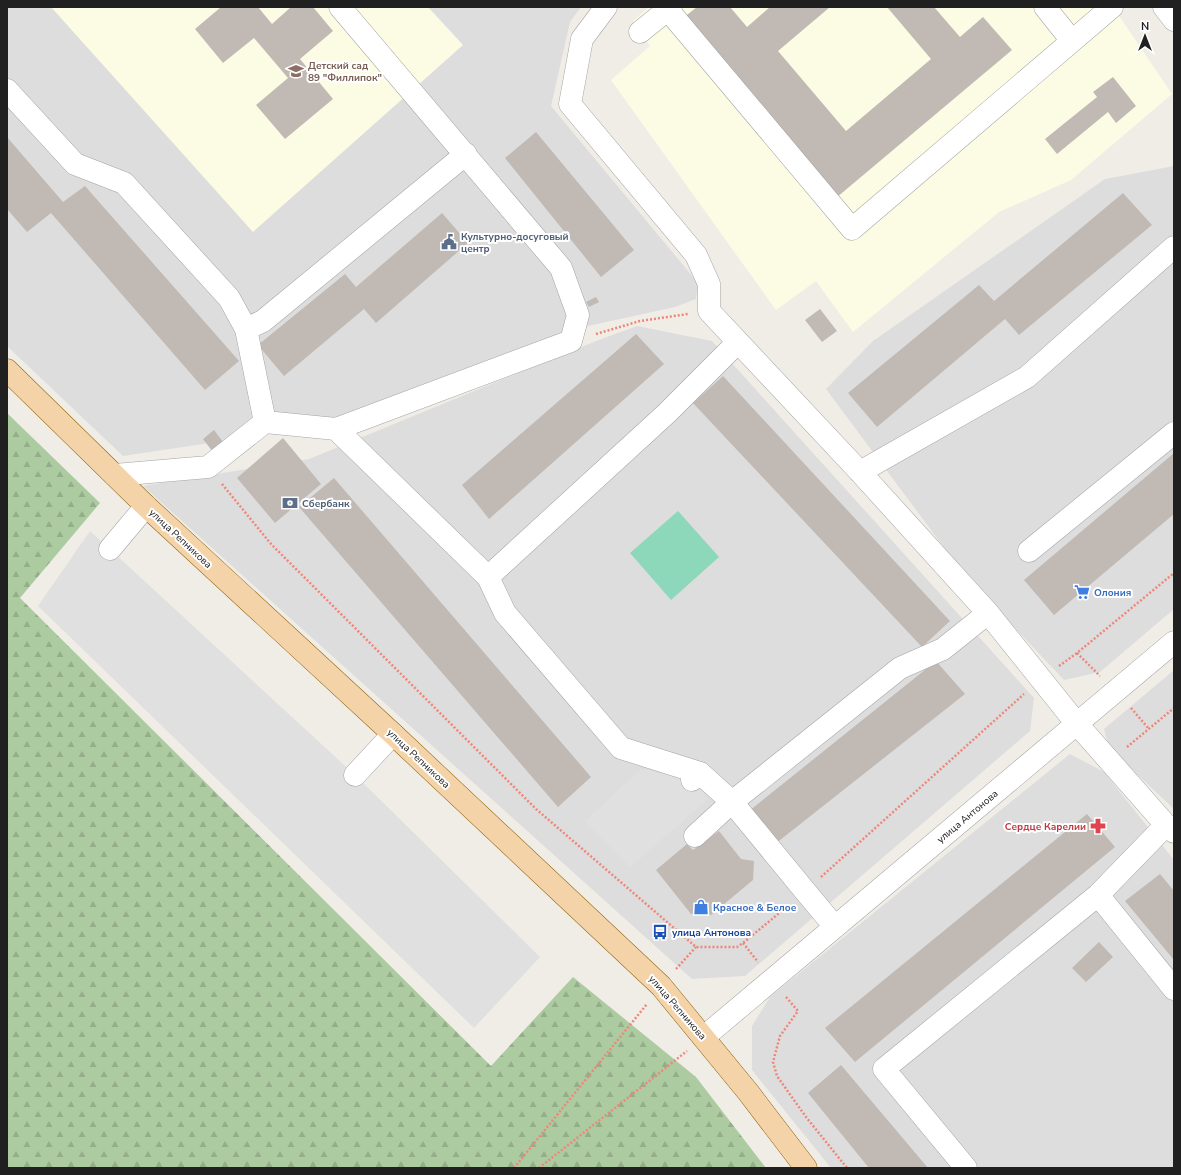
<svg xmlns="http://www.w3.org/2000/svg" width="1181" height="1175" viewBox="0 0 1181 1175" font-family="'Nunito Sans',sans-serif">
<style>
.residential{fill:#dedddd}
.education{fill:#fcfce4}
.forest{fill:url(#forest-firs)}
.pitch{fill:#8dd7bb}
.parking{fill:#e0e0e0}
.building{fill:#c0b9b4}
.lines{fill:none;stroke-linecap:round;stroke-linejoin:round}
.minor-casing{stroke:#a4a4a4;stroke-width:23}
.major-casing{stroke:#8f640d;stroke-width:23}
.path{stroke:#ee867a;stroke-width:2.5;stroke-dasharray:2 2;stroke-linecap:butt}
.minor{stroke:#fff;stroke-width:22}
.major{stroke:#f4d3a8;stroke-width:22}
.labels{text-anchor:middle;stroke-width:4;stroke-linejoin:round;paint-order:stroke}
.education-label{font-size:10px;font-weight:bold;fill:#785e54;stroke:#fff;text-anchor:start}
.service-label{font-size:10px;font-weight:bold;fill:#4e5e75;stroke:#fff;text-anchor:start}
.street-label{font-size:10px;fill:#202020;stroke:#fff}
.shop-label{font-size:10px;font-weight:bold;fill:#366cbe;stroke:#fff;text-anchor:start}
.health-label{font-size:10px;font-weight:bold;fill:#be3a42;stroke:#fff;text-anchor:end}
.transit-label{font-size:10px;font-weight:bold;fill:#164399;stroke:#fff;text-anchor:start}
</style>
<defs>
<pattern id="forest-firs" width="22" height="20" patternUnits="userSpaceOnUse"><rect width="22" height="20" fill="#adcba0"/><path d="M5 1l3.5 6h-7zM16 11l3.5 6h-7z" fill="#95ae8a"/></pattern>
</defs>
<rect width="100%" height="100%" fill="#f0ede7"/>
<path class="residential" d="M7,7H581L570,22L551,106L698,283L696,299L675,307L588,326L310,428L123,456L7,346Z
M1174,166V609L1100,672L1064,680L963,573L826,389L873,341L1105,179Z
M637,326L712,341L1034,698L1030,731L745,976L692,979L143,486L309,459L596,341Z
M1174,670V809L1109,748L1104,729Z
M1070,754L1104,772L1174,860V1168H831L752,1070V1026L770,997Z"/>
<path class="education" d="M51,7H428L463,45L253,232Z
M649,7H1113L1172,94L1071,180L999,212L853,332L816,281L776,310L611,80L650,46L633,21Z"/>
<path class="forest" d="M7,413L100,503L20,598L491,1066L573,977L696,1077L766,1168H7Z"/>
<path class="pitch" d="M678,511L719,557L671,600L630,553Z"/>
<path class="parking" d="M90,531L355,775L540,957L474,1028L38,606Z
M641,769L692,780L708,799L630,867L585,821Z"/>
<path class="building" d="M221,7H258L272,24L291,7H313L333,31L300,59L333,99L285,139L256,105L288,78L254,38L223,63L195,29Z
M697,7H730L747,27L770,7H830L778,51L846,131L931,59L887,7H934L960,37L983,17L1012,50L836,198L683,18Z
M1113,77L1136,106L1116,123L1108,112L1057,154L1045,139L1097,97L1093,92Z
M536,132L634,250L601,277L505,158Z
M7,137L63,202L85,186L239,361L205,390L51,213L27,232L7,209Z
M1123,193L1152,225L1019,335L1005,319L877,427L848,393L979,285L994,301Z
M442,213L468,243L376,323L364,309L284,376L258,345L345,274L356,287Z
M596,297L599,302L589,307L586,302Z
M820,309L837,331L822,342L805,320Z
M636,334L664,364L489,519L462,485Z
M723,376L950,621L922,647L693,403Z
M214,430L226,446L216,456L203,439Z
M283,438L321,484L275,523L237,478Z
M1174,453V514L1054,615L1024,580Z
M334,478L591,777L558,807L299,507Z
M936,661L965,694L775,844L749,811Z
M1087,814L1115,847L855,1062L825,1028Z
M719,831L741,859L754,861L753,880L711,915L691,914L656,870L687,844L693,850Z
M1160,874L1174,891V960L1125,901Z
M1099,942L1113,957L1086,982L1072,968Z
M841,1065L928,1168H869L808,1093Z"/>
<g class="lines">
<defs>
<path id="minor" d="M606,7L582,39L570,104L696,255L709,284V311L860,472L988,613L1077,724L1166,825L1174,832
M1045,7L1072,41
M1164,7L1174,20
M668,10L852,229L1112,7
M640,32L671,7
M7,90L75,164L124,183L229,298L246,329L265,422
M246,329L263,321L466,154
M336,429L488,577L505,613L621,748L700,773
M860,472L1027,377L1174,247
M115,475L208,467L265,422L336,429L571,341L578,315L561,268L340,7
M110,549L146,506
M1029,551L1174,433
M488,577L667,413L738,342
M355,775L393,734
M692,780L700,773L732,802L900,668L943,649L988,613
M695,836L732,802L805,891L835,927
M1098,895L1174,989
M704,1037L1174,642
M966,1168L884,1069L1098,895L1166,825"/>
<path id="major" d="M7,370L146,506L393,734L661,986L748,1092L806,1168"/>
</defs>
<use href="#minor" class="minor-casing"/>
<use href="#major" class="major-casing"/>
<path class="path" d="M596,334L640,321L688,314
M222,484L271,544L536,809L696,947H737L743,943L789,905
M1077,653L1100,676
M1059,666L1077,653L1174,573
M1131,708L1149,729
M1127,747L1174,708
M821,877L1024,694
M743,943L758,962
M676,969L696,947
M786,997L798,1011L780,1036L773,1062L777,1076L806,1117L847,1168
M514,1168L647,1004
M539,1168L687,1051"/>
<use href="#minor" class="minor"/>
<use href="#major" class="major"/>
</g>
<defs>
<symbol id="school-bare" viewBox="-9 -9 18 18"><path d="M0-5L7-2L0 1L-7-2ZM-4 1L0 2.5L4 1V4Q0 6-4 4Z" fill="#8d6e63" stroke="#fff" stroke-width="2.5" paint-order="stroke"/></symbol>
<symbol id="civic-bare" viewBox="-9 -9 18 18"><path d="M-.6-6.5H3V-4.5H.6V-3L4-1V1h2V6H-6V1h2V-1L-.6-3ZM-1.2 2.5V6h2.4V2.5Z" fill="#5c6f8a" stroke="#fff" stroke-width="2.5" paint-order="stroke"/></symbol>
<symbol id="bank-bare" viewBox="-9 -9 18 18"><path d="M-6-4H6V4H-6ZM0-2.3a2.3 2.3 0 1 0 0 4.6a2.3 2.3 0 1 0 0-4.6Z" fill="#5c6f8a" stroke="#fff" stroke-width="2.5" paint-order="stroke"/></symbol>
<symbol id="supermarket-bare" viewBox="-9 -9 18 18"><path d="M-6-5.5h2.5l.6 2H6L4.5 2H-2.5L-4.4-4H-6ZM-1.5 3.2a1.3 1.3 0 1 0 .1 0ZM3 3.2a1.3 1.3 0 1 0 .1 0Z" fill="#3f7fe0" stroke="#fff" stroke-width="2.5" paint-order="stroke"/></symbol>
<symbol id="pharmacy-bare" viewBox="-9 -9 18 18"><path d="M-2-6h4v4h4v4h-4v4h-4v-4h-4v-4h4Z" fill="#e0444e" stroke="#fff" stroke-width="2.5" paint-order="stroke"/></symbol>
<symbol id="shop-bare" viewBox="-9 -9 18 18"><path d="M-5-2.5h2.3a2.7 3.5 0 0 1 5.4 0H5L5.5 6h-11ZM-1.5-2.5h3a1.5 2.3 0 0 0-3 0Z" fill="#3f7fe0" stroke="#fff" stroke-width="2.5" paint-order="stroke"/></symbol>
<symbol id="bus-bare" viewBox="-9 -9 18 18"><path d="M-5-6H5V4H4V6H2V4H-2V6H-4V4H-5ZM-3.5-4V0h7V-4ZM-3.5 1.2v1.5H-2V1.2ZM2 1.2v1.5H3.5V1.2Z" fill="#1a4fb4" stroke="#fff" stroke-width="2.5" paint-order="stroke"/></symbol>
</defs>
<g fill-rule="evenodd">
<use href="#school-bare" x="285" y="60" width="22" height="22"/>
<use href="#civic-bare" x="438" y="231" width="22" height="22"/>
<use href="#bank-bare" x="279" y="492" width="22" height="22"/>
<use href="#supermarket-bare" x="1071" y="581" width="22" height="22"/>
<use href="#pharmacy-bare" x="1087" y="815" width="22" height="22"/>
<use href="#shop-bare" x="690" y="896" width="22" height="22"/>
<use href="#bus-bare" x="649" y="921" width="22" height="22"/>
</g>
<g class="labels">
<g class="education-label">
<text x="308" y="69">Детский сад<tspan x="308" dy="12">89 "Филлипок"</tspan></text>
</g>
<g class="service-label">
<text x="461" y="240">Культурно-досуговый<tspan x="461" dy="12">центр</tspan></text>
<text x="302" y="507">Сбербанк</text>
</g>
<g class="street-label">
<text transform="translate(181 538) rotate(43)" y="4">улица Репникова</text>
<text transform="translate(419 758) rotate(43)" y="4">улица Репникова</text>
<text transform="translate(967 816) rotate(-40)" y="4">улица Антонова</text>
<text transform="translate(678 1007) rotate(49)" y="4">улица Репникова</text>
</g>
<g class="shop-label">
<text x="1094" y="596">Олония</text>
<text x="713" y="911">Красное &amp; Белое</text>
</g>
<g class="health-label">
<text x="1086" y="830">Сердце Карелии</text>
</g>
<g class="transit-label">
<text x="672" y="936">улица Антонова</text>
</g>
</g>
<rect width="1181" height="1175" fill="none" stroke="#202020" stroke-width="16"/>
<g transform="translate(1145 36)" stroke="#ffffff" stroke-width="3" paint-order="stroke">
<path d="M0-3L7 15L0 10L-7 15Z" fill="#202020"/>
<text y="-6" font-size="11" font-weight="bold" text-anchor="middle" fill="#202020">N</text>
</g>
</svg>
